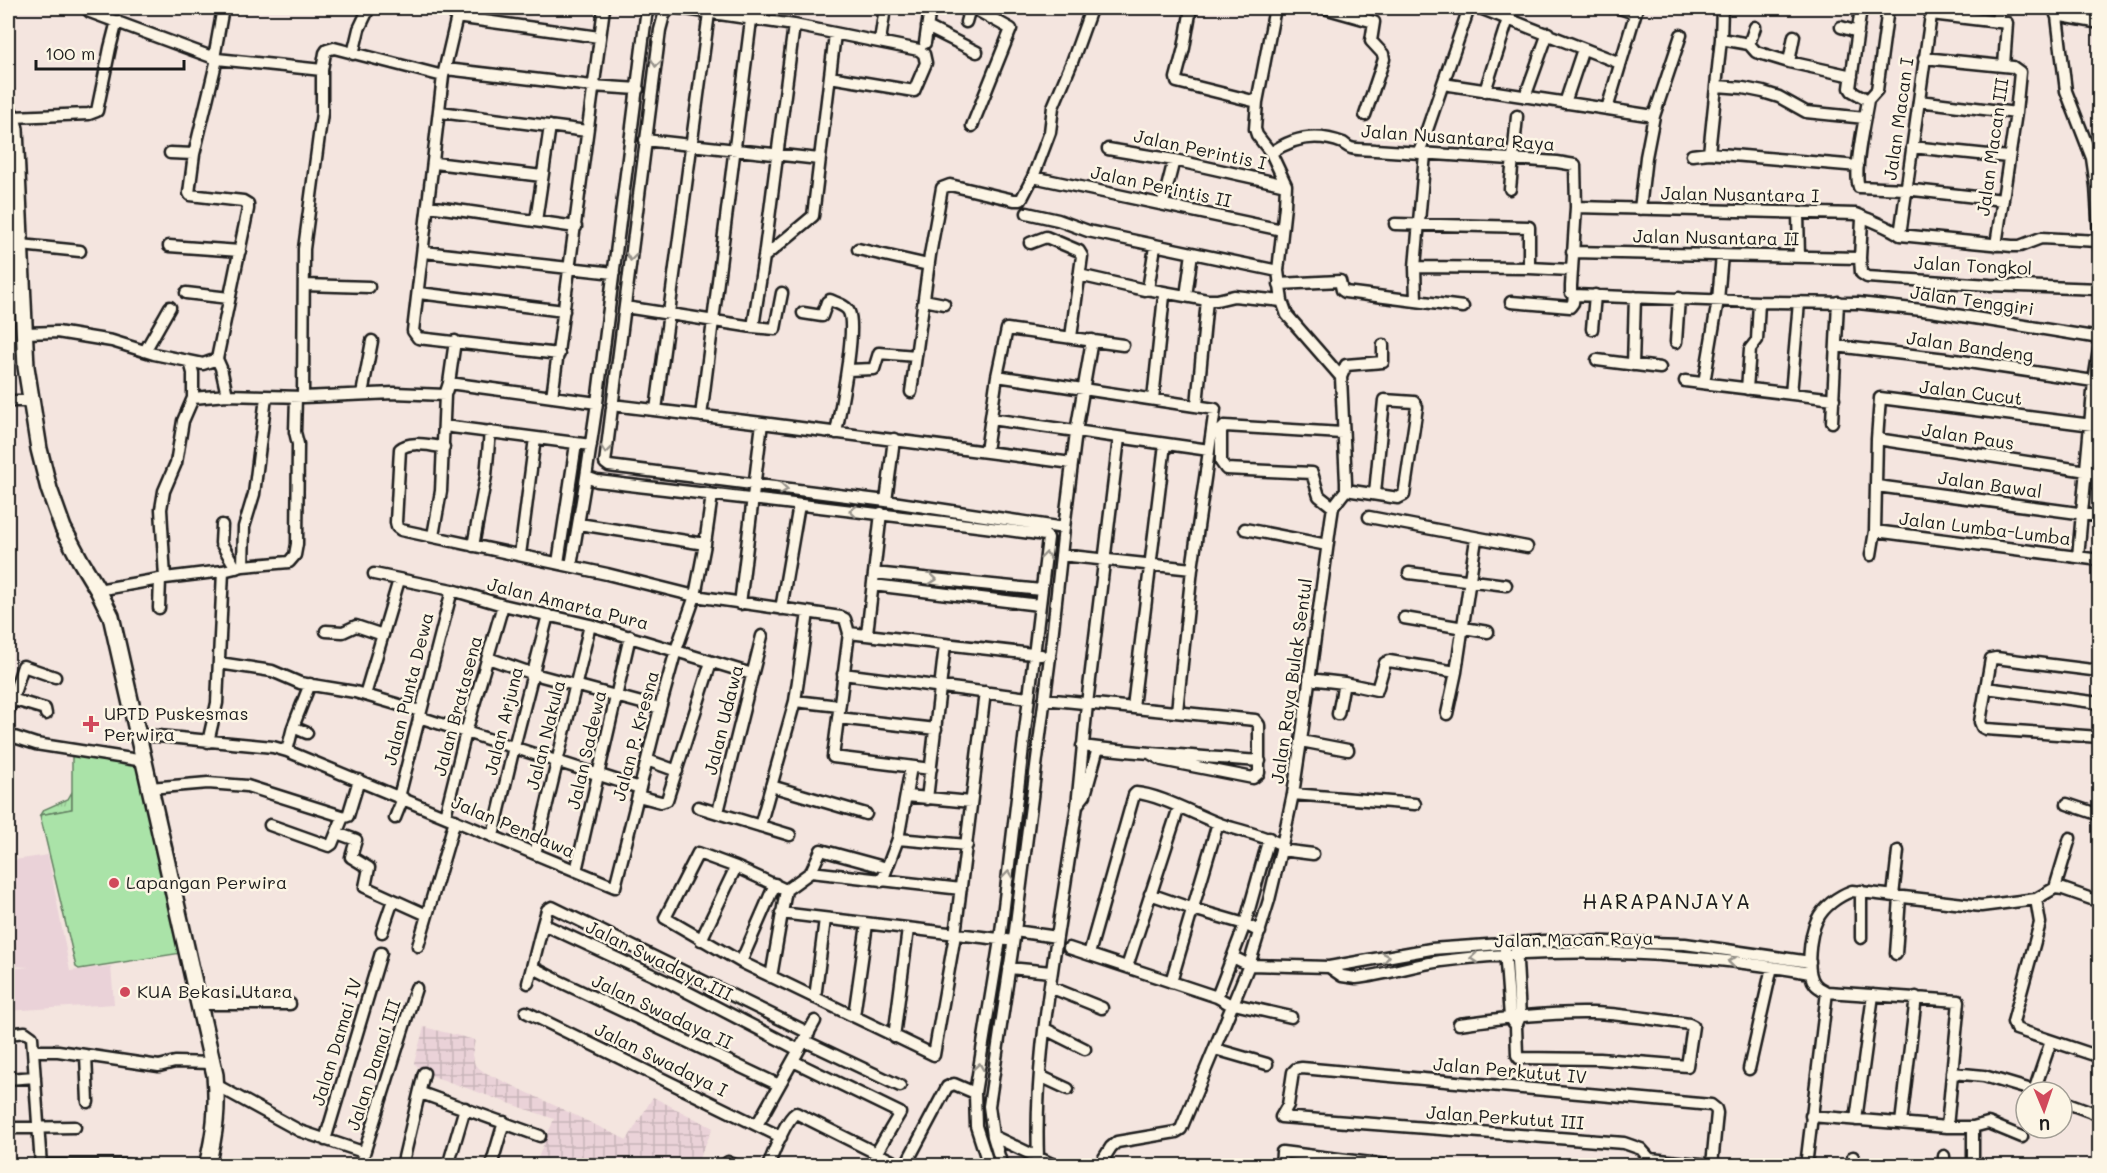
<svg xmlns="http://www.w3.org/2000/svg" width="2107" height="1173" viewBox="0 0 2107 1173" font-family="Mali,sans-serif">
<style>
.built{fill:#ead2d8}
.industrial{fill:url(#industrial-grid)}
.grass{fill:url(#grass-tufts);stroke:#638062;stroke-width:1.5}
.garden{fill:#aae3a8;stroke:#638062;stroke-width:1.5}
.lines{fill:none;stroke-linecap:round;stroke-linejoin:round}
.street-casing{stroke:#1c1c1c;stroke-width:15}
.secondary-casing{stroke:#1c1c1c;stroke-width:20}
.street{stroke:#fcf5e5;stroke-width:10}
.secondary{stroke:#fcf5e5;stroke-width:15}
.oneway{stroke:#97938b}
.poi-dot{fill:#d1495b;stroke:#fcf5e5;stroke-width:2}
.labels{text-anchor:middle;stroke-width:5;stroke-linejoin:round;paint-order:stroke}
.street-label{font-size:18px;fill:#1c1c1c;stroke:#fcf5e5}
.poi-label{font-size:18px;fill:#1c1c1c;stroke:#fcf5e5;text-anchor:start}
.quarter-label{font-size:21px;letter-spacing:1.5px;fill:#1c1c1c;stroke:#fcf5e5}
</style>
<defs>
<pattern id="industrial-grid" width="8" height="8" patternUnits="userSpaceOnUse" patternTransform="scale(1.5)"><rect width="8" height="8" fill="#ead2d8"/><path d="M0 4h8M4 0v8" fill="none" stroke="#c8b4b9"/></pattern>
<pattern id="grass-tufts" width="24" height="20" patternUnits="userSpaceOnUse" patternTransform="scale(1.5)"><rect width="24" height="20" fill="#aae3a8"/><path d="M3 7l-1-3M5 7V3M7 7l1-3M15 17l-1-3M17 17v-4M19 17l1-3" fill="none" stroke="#92c290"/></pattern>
</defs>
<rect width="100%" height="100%" fill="#f4e5df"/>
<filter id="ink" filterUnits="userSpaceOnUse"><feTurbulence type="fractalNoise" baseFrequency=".0167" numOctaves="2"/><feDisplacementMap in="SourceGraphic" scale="12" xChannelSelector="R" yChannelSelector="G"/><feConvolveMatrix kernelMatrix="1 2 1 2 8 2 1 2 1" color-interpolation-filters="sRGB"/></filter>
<g filter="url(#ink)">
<path class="built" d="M48,855L70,971L111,966L114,1004L8,1011V969L30,967L8,966V861Z"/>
<path class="industrial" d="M424,1027L475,1040L472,1055L475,1065L484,1072L627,1140L653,1097L713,1128L696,1165H535L554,1119L424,1073L414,1063Z"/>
<path class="grass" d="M72,792V809L40,815L43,810L68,799Z"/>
<path class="garden" d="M72,750L144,761L188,952L79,969L76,967L40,815L72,809Z"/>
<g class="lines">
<defs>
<path id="street" d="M86,8L90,12L217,59L322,70
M459,8L443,76L413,331L418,338L559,354
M649,8L646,16L597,403L586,477L597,481C746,499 896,515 1045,535L1048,538L1000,940L975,1093L976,1126L989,1166
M670,8L664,15L660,30L605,463L609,466L886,501L1064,528L1050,657L1015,931L989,1106L993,1136L1002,1166
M679,8L794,25L919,50L924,54L926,63L914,91L830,77
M1191,8L1184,48L1176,78L1177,82L1257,102
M1324,8L1374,22L1371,41L1383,54L1384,59L1365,115
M1480,8L1620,63
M1619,8L1634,13
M2056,8L2066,91L2092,158L2096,186L2100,250
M1931,14L2007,23L2004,66
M1860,15L1850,88L1852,91L1868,100C1865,120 1853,170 1859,187L1905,189L2003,200
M2056,15L2100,23
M456,17L599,37
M1997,21L1999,8
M966,22L970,8
M927,27L977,52
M1841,27L1858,32
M1721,39L1749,44L1756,52L1789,62L1852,76
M880,41L885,8
M925,43L930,8
M1749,44L1755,27
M353,54L359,29L369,8
M214,58L223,8
M1924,58L2013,67L2020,72L2016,113L1996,245
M1789,62L1794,36
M446,69L592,86L638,89
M1443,84L1654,116
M1717,86L1743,88L1763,92L1779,97L1806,112L1865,118
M1485,91L1508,19
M1525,97L1548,33
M1868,100L1877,90L1888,8
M1919,101L2016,113
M1565,103L1583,49
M1607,109L1637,8
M440,112L587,131
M12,117L89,114L97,111L110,48L117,21
M972,126L1011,29L973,8
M645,140L819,159
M1912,147L2008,157
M1108,149L1174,160L1286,185
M170,153L194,154
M1271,153C1293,137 1317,133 1343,143C1346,145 1348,147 1351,148C1358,150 1367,149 1375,150L1557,162L1575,165L1576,207L1571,286V293L1574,295L1573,303L1570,307L1511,302
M1419,153L1469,8
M1709,153L1721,39L1722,8
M1692,155L1709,153L1858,166
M435,163L542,176
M1033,177L1282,230
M1510,189L1517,116
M1163,203L1174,160
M429,206L576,227
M1576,207L1856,214L1861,216L1862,219L1860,258L1861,273L1867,277L1990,285L2100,289
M1640,209L1646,157L1654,116L1681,35
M1027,213L1058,220L1088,231L1278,271
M1798,213L1799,257
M1861,216C1870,220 1893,229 1900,235L2012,246H2020L2041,238L2098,241
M536,221L550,126
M1395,224L1529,227V268L1571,270
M1900,235L1932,8
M1030,243L1046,237L1079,251L1082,256L1071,337
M21,245L80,251
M169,246L240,251
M858,249L928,265
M424,252L614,273
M1572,252L1860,258
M764,257L813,216L835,34
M1415,267L1529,268
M1079,275L1145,290L1148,289L1155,247
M1279,284L1340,281L1342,290L1345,292L1463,307
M304,285L369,287
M1147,289L1207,300H1217L1234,296L1282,301
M186,293L229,298
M419,293L564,311
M1574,295L1759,302L1858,303L1931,311L2100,338
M1186,296L1192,253
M924,300L944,304
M1416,300L1415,267L1425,154
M625,307L753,327L764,257L794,25
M803,313L822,316L827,302L830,300C836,303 846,305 849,312C857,330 840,410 836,433
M753,327L775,329L782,293
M1592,329L1595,295
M24,333L57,332L112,341L154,354L203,364L217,359L248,209V204L243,201L190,195L189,193L194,154L217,59
M1676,342L1679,298
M1836,346L1955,360L2100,382
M145,351L170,307
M217,359L221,368L227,395
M1597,360L1660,368
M190,362L193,373V398
M1633,365L1635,297
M847,370L874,369L879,353L916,356
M997,376L1215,409L1192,569L1177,711
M1341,377L1346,365L1383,362V345
M1685,381L1834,399
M449,383L597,403
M1704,383L1718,300L1722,255
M1747,389L1750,349L1757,340L1759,302
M911,392L930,255L942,188L950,185L1014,200H1021L1033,177L1050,132L1053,107L1072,62L1090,12L1093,8
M362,394L372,341
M1791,394L1799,302
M303,397L304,249L322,113V70L325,53L327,50L334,48L443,76
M552,397L604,8
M1153,399L1164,296L1168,294
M8,401H31
M612,405L762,423
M1197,405L1207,300
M656,410L709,13
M701,416L751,20
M991,419L1209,450
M1832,422L1838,302
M444,426L591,445
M1877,439L2100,473
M444,447C430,446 411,440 400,449L396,522L397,527L401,530L607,574L695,596L841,617L845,619L849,633L1041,655
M986,451L997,376L1007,329L1123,345
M1877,486L2100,516
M1346,490L1398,498L1404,495L1417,407L1414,402L1384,400L1375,493
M886,501L894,439
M1333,507L1319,496L1312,473L1226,469L1221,462V430L1225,426L1342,433
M1369,517L1527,547
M579,524L705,544
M222,525L221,543L236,568
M1064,528L1076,432L1092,340
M1245,529L1327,545
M1875,531L2100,560
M433,536L441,491L445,395L449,383L455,341
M473,546L486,476L490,431
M520,555L535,438
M1061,555L1192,569
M1871,555L1875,531L1877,439L1880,398L2100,426
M2078,557L2094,381L2100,343
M558,563L576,444
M243,566L244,527L254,494L266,397
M571,566L586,477
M874,573L1041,590
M1409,573L1506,585
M374,574L452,590L503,605L590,625L752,674
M165,578L161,509L164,491L176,463L183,421L193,398L227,395L303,397L394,393L445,395
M873,585L1039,605
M98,590L165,578L223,571L243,566L289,562L295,555L297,544L298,444L295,432L296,397
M740,604L762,423L1072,463
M159,608L160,579
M781,609L799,505
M1404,618L1488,632
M326,631L343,632L356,626L383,635
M849,633L833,757L931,769
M867,634L881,513
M488,658L534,674L660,708
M219,663L272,671L300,683L355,692L420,711
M2100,671L1996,658L1991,659L1980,722L1982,727L1986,729L2100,737
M843,674L1028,698
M1309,679L1344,683L1377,690L1385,663L1389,661L1456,672
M1986,688L2100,703
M365,695L399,580
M8,698L45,709L46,714
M1044,699L1255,720L1259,725V773L1253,778L1162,760L1151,754
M795,701L808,613
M1133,707L1165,444
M8,712L23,666L55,677
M1338,714L1344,683
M1447,714L1456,672L1476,539
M419,717L640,788
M838,718L936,729
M293,727L307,733
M8,735L36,744L144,761
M139,736H158L273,747L287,751L615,887L660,708L676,650L695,596L705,544L712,495
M1301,741L1348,750
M208,742L217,703L223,571
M1082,746C1141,754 1200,756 1260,761
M287,751L293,727L310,684
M647,760L677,771
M771,786L866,814
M150,788L208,783L247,786L345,817L348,816L359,780
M1293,794L1415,804
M638,796L661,802L667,800L711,662
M907,796L971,802
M399,797L452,590
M927,799L945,645
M1078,804L1085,795L1098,748
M2067,804L2100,815
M698,807L790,835
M718,812L762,636
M445,816L466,732L503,605
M395,818L403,798
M270,825L329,846L332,844L343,817
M760,826L795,701L839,706
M337,833L356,840L351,857L369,868L365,887L427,915
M493,836L514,747L548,615
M898,839L967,845
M1281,850L1313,854
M535,854L590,625
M576,871L630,636
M811,872L821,850L887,868
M882,881L898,839L911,767
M2055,888L2070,838
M786,890L736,867L698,853L665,918L741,962L934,1055L955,935L985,692
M1150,894L1193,909L1245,924L1260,932
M1893,896L1898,851
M2036,899L2040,923L2013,1022L2016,1029L2100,1057
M781,913L1007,940
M543,924L547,910L552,907L809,1033
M1015,931L1057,937L1077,806L1087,704L1119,438
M382,932L393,900
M1861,938V891
M701,940L736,867
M418,946L455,820
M1069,948L1217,997L1233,1006
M1505,950L1510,1017L1514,1023
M1089,954L1134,795L1136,793C1158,794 1198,816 1220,824C1241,831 1263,835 1282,845
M1896,954L1900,897
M1233,957L1249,965L1329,967L1431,949L1544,941H1574L1685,944L1810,962
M741,962L775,884
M532,967L557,980L779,1085
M1127,967L1179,807
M1329,967L1342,976L1356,978C1385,975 1413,965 1441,961C1564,946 1689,952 1810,973
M1009,968L1051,972
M771,977L786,890L811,872L961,889
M1171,982L1218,823
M528,983L543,924L672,984L799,1050
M1050,987L1102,1008
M1827,992L1959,1001L1947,1127
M1217,997L1245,924L1269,838
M815,998L825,919
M199,1004H290
M1234,1004L1291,1017
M526,1012L781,1137
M854,1016L867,924
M1459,1024C1503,1018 1548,1012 1593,1013C1625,1014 1657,1020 1689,1024L1693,1026L1687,1066L1600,1059L1519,1058L1517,1055L1516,1026L1520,1017L1516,943
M1045,1029L1085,1049
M8,1034L25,1032L32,1037L41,1166
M894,1037L908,929
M805,1041L900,1086
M1215,1049L1267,1064
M33,1051H58L159,1066L175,1062L213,1063
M86,1055L88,1102
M793,1061L900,1113L877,1152
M1749,1069L1772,967
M1952,1073L1984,1076L2038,1092
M1040,1076L1068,1089
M8,1079L35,1077
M216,1085L300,1131L363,1152
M2034,1091L2051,1041
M421,1093L540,1136
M2062,1101L2100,1115
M1811,1116L1947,1127H1973L1988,1123L2022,1137
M1856,1120L1873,995
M1901,1123L1916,997
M757,1125L815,1021
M8,1128L75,1127
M993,1136L1056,1166
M325,1140L381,953
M1038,1157C1035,1083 1046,1010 1057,937
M41,1165H128
M1712,1165L1717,1113L1716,1109L1711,1105L1302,1068L1296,1069L1293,1072L1288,1105L1281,1117L1624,1143L1641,1149L1650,1159L1720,1166
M360,1166L416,988
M402,1166L424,1073
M448,1166L465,1108
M491,1166L504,1122
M723,1166L728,1162L737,1166
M768,1166C774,1152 785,1120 796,1113L902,1166
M905,1166L947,1087L954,1084L975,1093
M1099,1166L1111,1147L1117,1142L1176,1132L1181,1129L1249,965L1269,900L1281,850L1293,794L1301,741L1331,520L1333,507L1346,490V483L1341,377L1287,315L1282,301L1278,271L1285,206L1286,185L1271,153L1257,135L1255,129L1257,102L1275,8
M1281,1166L1282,1152L1395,1166
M1806,1166L1827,992C1823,990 1818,988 1815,984C1805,972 1810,934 1817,920C1823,907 1838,896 1852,891L1981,906L2036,899L2055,888L2063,889L2100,902
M1852,1166L1853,1157
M1896,1166V1165
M1944,1166V1156
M1973,1166V1127"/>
<path id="secondary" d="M8,111L12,117L15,129L26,367L39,449L49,489L63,528L80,560L98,590L111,616L215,1075C218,1109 215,1133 207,1166"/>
</defs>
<use href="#street" class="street-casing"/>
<use href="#secondary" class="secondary-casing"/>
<use href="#street" class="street"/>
<use href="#secondary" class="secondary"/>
</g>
<defs><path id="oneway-chevron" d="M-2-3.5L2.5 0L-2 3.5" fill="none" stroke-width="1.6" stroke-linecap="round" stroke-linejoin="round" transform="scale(1.5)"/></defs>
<g class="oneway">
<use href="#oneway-chevron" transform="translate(656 63) rotate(98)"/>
<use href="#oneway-chevron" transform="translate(631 257) rotate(97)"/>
<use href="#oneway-chevron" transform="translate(606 450) rotate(97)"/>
<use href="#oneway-chevron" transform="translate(784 489) rotate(6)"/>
<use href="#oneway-chevron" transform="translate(853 511) rotate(-174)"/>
<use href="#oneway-chevron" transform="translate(1046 556) rotate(-83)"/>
<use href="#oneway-chevron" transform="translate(933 579) rotate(6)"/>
<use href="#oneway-chevron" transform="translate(1008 875) rotate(-83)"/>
<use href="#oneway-chevron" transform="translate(1386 957) rotate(-10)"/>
<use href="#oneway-chevron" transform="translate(1474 958) rotate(175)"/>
<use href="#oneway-chevron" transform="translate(1732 962) rotate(-173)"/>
<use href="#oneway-chevron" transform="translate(979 1067) rotate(-81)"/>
</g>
</g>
<g class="poi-dot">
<path d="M88 715h6v6h6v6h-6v6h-6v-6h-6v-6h6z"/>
<circle cx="114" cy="883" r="6"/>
<circle cx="125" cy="992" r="6"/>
</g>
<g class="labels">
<g class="street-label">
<text transform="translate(1899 119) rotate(-82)" y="6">Jalan Macan I</text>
<text transform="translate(1458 138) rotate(4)" y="6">Jalan Nusantara Raya</text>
<text transform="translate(1993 147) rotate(-82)" y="6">Jalan Macan III</text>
<text transform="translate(1200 150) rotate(12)" y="6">Jalan Perintis I</text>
<text transform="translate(1161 187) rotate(12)" y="6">Jalan Perintis II</text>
<text transform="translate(1740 195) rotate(1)" y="6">Jalan Nusantara I</text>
<text transform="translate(1716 238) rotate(1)" y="6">Jalan Nusantara II</text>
<text transform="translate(1973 266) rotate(3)" y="6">Jalan Tongkol</text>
<text transform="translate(1972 301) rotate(8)" y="6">Jalan Tenggiri</text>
<text transform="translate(1970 347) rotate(8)" y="6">Jalan Bandeng</text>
<text transform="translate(1971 393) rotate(7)" y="6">Jalan Cucut</text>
<text transform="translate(1968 437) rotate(9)" y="6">Jalan Paus</text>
<text transform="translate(1990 485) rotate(8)" y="6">Jalan Bawal</text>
<text transform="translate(1985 529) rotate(7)" y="6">Jalan Lumba-Lumba</text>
<text transform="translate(568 604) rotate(14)" y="6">Jalan Amarta Pura</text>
<text transform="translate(1292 681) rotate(-82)" y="6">Jalan Raya Bulak Sentul</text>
<text transform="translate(409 689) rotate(-76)" y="6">Jalan Punta Dewa</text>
<text transform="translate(458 706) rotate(-75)" y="6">Jalan Bratasena</text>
<text transform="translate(724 720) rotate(-76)" y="6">Jalan Udawa</text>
<text transform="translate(504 721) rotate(-76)" y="6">Jalan Arjuna</text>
<text transform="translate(546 735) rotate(-76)" y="6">Jalan Nakula</text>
<text transform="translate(636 736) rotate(-75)" y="6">Jalan P. Kresna</text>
<text transform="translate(587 750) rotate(-77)" y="6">Jalan Sadewa</text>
<text transform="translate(513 827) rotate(23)" y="6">Jalan Pendawa</text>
<text transform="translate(1574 940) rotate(-1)" y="6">Jalan Macan Raya</text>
<text transform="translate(659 961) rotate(26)" y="6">Jalan Swadaya III</text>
<text transform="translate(662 1012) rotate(25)" y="6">Jalan Swadaya II</text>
<text transform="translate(337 1042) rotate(-73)" y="6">Jalan Damai IV</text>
<text transform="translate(661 1060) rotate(26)" y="6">Jalan Swadaya I</text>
<text transform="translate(374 1065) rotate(-72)" y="6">Jalan Damai III</text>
<text transform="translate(1510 1071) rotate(5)" y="6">Jalan Perkutut IV</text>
<text transform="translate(1505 1118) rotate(4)" y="6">Jalan Perkutut III</text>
</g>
<g class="poi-label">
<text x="104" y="720">UPTD Puskesmas<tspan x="104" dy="21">Perwira</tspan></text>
<text x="126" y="889">Lapangan Perwira</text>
<text x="137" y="998">KUA Bekasi Utara</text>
</g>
<g class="quarter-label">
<text x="1667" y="909">HARAPANJAYA</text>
</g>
</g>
<rect width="2107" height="1173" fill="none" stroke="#fcf5e5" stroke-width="30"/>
<rect x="15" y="15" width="2077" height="1143" fill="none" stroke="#1c1c1c" stroke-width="2" filter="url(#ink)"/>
<g transform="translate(2044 1110) rotate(178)"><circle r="28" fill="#fcf5e5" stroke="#a29e95" stroke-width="1.5"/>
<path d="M0-4.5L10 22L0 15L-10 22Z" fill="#d1495b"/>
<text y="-9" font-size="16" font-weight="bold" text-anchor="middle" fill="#1c1c1c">U</text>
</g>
<path d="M36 60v9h148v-9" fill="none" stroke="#1c1c1c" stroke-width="3"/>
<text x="45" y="60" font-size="18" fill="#1c1c1c" stroke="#fcf5e5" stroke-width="4.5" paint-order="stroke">100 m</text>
</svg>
